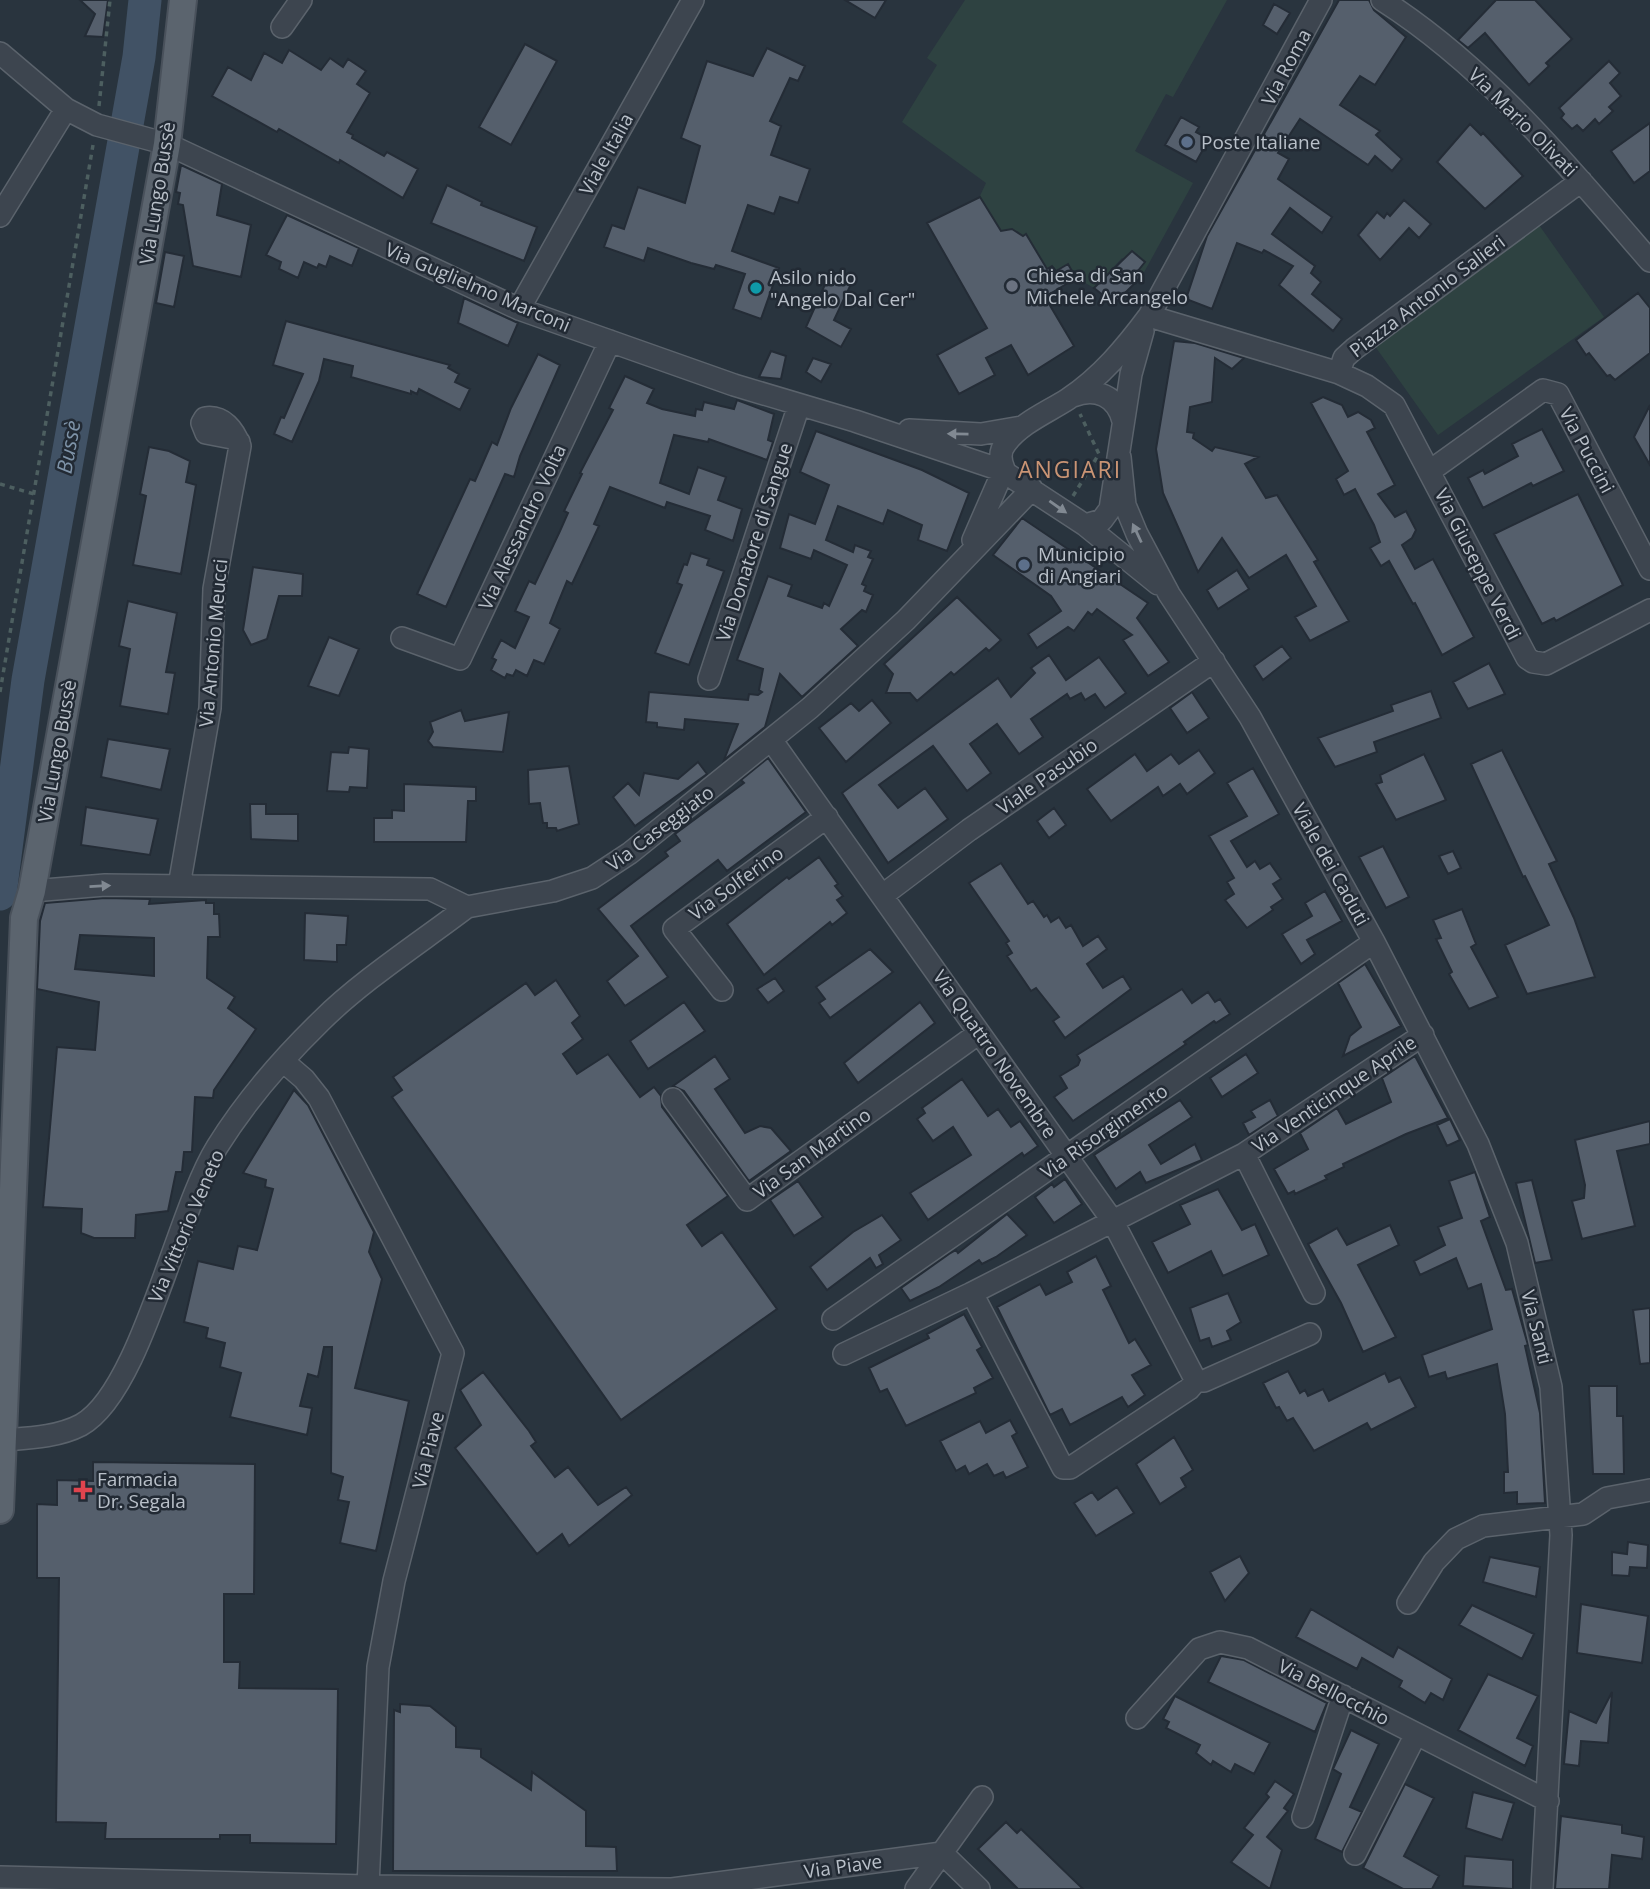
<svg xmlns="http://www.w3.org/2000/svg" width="1650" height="1889" viewBox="0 0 1650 1889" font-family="'Open Sans',sans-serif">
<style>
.green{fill:#2e4241}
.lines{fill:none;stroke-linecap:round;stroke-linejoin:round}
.river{stroke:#415265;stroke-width:33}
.building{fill:#555f6c;stroke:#242c36;stroke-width:2;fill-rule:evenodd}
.minor-casing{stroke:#5b636c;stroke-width:24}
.major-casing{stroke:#49515b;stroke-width:30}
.path{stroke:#4d5f60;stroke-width:3.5;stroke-dasharray:5 5;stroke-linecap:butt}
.minor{stroke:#3d454f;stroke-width:21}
.major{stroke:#5b646e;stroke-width:26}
.oneway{fill:#818992}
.service-dot{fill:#5c6f8a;stroke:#222a34;stroke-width:2.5}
.worship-dot{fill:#6b7280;stroke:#222a34;stroke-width:2.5}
.culture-dot{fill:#0f9aa8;stroke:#222a34;stroke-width:2.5}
.health-dot{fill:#e0444e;stroke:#222a34;stroke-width:2.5}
.labels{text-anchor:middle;stroke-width:5;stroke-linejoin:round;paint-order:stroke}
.street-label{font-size:19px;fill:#b9c0c9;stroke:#222a34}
.poi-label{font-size:19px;fill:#b9c0c9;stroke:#222a34;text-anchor:start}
.water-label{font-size:21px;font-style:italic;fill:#7e93a8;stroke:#222a34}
.quarter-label{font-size:23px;letter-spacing:2px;fill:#ca9474;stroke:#222a34}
</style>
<rect width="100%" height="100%" fill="#29343e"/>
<path class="green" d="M965,0H1227L1173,97L1166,94L1135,151L1193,183L1142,276L1122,258L1094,288L1075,277L1068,264L1056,271L1052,266L1047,269L1026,235L1021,237L1012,229L1002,232L979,198L986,183L902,122L937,65L927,58Z
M1539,225L1604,317L1438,435L1372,342Z"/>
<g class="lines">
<path class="river" d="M0,894L28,680L139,57L145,0"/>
</g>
<path class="building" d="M80,0H108L103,37L85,36L95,14Z
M845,0H886L875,18Z
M1339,0H1369L1374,10L1406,37L1375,85L1360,76L1340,105L1380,131L1376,135L1402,159L1392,171L1375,156L1368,165L1300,119L1278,153L1289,159L1278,179L1332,217L1322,233L1290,208L1272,234L1315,266L1311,273L1321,282L1312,294L1342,319L1333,331L1279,285L1293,266L1264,250L1262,253L1237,243L1212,309L1186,299L1207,236Z
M1496,0H1535L1572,39L1546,63L1549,66L1529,85L1485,33L1468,48L1458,40Z
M1274,4L1290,13L1277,34L1263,25Z
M525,44L557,61L511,145L479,127Z
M767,48L805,66L798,81L790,78L770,121L781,126L771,155L810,169L798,203L780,197L774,214L748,205L732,251L779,268L761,319L733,309L745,274L716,265L714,269L691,263L648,248L644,261L604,247L612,225L624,229L638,187L685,203L700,146L681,138L707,61L753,76Z
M289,50L321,70L330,58L343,67L348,59L366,71L357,84L370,93L347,132L353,135L352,138L384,156L387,152L418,169L403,198L340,160L339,163L279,129L277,132L212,96L228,67L251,80L264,53L282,63Z
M1609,61L1620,73L1610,83L1621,96L1609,107L1613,111L1599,124L1595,119L1583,131L1577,125L1572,129L1561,118L1564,114L1559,108Z
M1181,117L1199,127L1196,132L1209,139L1196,162L1165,145Z
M1650,123V171L1634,183L1611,151Z
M1470,124L1481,135L1483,133L1523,176L1485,209L1437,162Z
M181,165L222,184L217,215L251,225L241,277L193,266L183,205L178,204L180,193L176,192Z
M447,185L482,202L481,205L537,227L524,261L431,223Z
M980,197L1001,231L1012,229L1023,236L1026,234L1047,269L1052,266L1056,271L1068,264L1076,278L1045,297L1074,346L1028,375L1011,345L986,358L995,375L959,394L937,355L987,328L927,223Z
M1404,200L1431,224L1419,238L1409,228L1380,260L1358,235L1377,212L1384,218L1387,213L1390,216Z
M287,215L359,248L352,266L330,256L326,267L319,264L317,268L304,262L298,278L279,269L281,262L266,255Z
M1132,251L1145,262L1137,272L1142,276L1114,304L1094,288Z
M165,252L184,256L174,307L156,303Z
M831,271L852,282L834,320L851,329L841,347L806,327Z
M1638,293L1650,308V353L1615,380L1610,375L1607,376L1589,353L1586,355L1576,340Z
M464,298L518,323L508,346L458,323Z
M286,321L450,365L448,368L459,374L455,382L470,389L460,410L419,389L417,394L411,391V394L351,377L353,366L324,359L319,381L292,442L274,434L281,417L284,418L303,374L273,365Z
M1174,341L1195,343L1244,358L1232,369L1215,358L1212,402L1190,407L1187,432L1194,433L1193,438L1212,451L1215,447L1258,457L1245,464L1266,498L1277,495L1318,560L1314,562L1349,621L1310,641L1295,617L1316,606L1286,555L1249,578L1222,538L1198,572L1163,493L1156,449Z
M771,351L786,356L781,379L759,377Z
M538,354L560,365L520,456L514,477L505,474L446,607L417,594L470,479L475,481L492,442L497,445L511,408Z
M813,358L831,364L821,382L806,372Z
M625,376L654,389L647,403L662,409L695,416L696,409L702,410L704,402L734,409L737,400L774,414L768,440L773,442L767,460L709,439L708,442L674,435L660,483L689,494L698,467L726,477L718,500L742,509L733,541L705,530L710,516L667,502L665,508L610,487L594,524L599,526L572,584L567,581L556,608L550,623L560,629L544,664L534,660L527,676L516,670L513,676L507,674L505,678L491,670L496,660L492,658L501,640L515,648L529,617L515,611L529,581L535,584L560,531L568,513L564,511L582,474L580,473L613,410L609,408Z
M1323,397L1342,405L1348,417L1358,412L1371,420L1375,428L1367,432L1395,485L1378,494L1395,517L1406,511L1416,530L1412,538L1402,545L1415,569L1433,559L1474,637L1442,655L1415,603L1413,604L1389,561L1381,566L1370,548L1380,542L1374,525L1355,489L1344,495L1336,479L1348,471L1311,403Z
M1650,405V465L1634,437Z
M1542,429L1564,471L1533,486L1531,483L1483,508L1468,478L1483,470L1485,474L1518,456L1512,444Z
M816,431L922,470L969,493L947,551L918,540L922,525L888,510L883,524L838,506L826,540L853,552L855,545L871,551L868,557L873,559L862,584L866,586L864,591L873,595L866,612L862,610L841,629L858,646L802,697L780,674L765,727L724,760L738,724L685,719L684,730L657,727V723L646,722L649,692L748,700L749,694L758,695L762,692L759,690L763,669L737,660L768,576L792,585L788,596L822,608L824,603L829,606L847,565L814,550L811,559L780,548L789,514L815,524L829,485L800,472Z
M149,447L169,451L190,461L186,482L196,485L181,574L133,565L146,496L140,494Z
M1578,494L1623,585L1556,621L1554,618L1542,624L1494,534Z
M1022,518L1148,603L1137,618L1169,662L1148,676L1123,640L1132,635L1097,609L1092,615L1088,612L1074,631L1068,627L1037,648L1028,634L1061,611L1051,596L993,555Z
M691,553L709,559L707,565L724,571L689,665L655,653L682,585L677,583L684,564L687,565Z
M253,567L303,574L302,596H279L267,639L251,645L243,630Z
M1237,570L1249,589L1218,609L1207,590Z
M957,597L1001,640L989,651L986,648L954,675L951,672L917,701L910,693H886L893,674L884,664Z
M128,601L177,613L166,672L175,673L168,714L120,706L130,649L119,646Z
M329,637L359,649L339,696L308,686Z
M1282,646L1291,658L1263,680L1254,666Z
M1049,655L1066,680L1099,657L1126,693L1105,708L1095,694L1085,700L1081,693L1070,699L1067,694L1031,719L1043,737L1019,754L997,724L970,744L991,773L967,791L933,746L879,785L898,808L925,788L948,819L888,863L842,793L998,678L1011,697L1035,673L1031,668Z
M1489,663L1505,694L1468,709L1453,682Z
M1431,691L1441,718L1374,742L1377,752L1335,767L1318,738L1393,711L1391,705Z
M1192,692L1209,718L1187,733L1170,708Z
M872,700L891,723L846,762L819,728L851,703L859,711Z
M461,710L465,721L509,712L503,752L433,747L428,741L433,732L430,722Z
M108,739L170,749L161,790L101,777Z
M349,747L369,749L367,788L350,787L349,792L327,791L331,752L348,753Z
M1199,750L1215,773L1187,794L1180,784L1163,796L1158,787L1111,821L1087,789L1135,754L1147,771L1171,754L1179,764Z
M1502,750L1557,861L1549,864L1574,918L1595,977L1527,994L1505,945L1549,925L1525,876L1523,877L1471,764Z
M1424,754L1446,800L1396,820L1376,784L1382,782L1380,775Z
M768,758L806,812L727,871L718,860L631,926L668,977L625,1006L607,981L638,956L598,909L668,856L665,852L680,841L675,834L744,783L741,780Z
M698,762L707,774L635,826L613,797L628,783L639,795L644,773L678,779Z
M569,766L579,824L557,831L556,828H547V823H543L540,803L529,804L528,770Z
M1253,768L1279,814L1231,841L1247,867L1255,861L1260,869L1270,863L1281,879L1273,884L1283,899L1271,907L1273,910L1247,928L1225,900L1234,894L1227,882L1234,878L1209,836L1247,816L1227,783Z
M404,784L476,787V801H468L466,842H374V818H392V810L404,811Z
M250,804H266V814H298V841L251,839Z
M86,807L158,819L150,855L81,845Z
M1054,808L1066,825L1049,838L1037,821Z
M1383,846L1409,897L1386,908L1359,857Z
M1453,851L1461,868L1448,874L1439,856Z
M819,857L838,884L835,886L843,896L837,900L847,913L832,925L830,922L764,975L727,924L787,877L789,879Z
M1001,863L1028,904L1033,901L1044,917L1047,915L1051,922L1059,917L1066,928L1071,925L1083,946L1098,936L1107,949L1087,964L1103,988L1123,976L1131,989L1065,1038L1053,1021L1059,1017L1036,988L1031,991L1007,956L1012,953L1006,943L1009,941L969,883Z
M1325,891L1342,921L1307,940L1315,954L1301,964L1282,934L1312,916L1305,903Z
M105,898L150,899L149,904L206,900V903H214V914H219L220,937H208L207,978L235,997L228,1008L256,1029L214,1090L213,1098L195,1097L192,1152H184L182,1172H176L168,1211L136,1215L135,1238H94L81,1233L82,1209L43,1207L57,1047L95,1050L99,1002L37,989L40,921L45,903ZM80,935L154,938V976L75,969Z
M1462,909L1476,944L1471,947L1498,997L1469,1009L1449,974L1452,972L1436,939L1441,938L1433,920Z
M305,913L348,916L346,945H337V962L304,960Z
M870,949L893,972L830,1018L819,1003L825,999L816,987Z
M1365,964L1401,1026L1343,1056L1350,1036L1361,1027L1338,983Z
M775,978L784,991L768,1003L757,989Z
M556,980L580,1016L572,1023L583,1039L563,1054L577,1074L608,1054L640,1097L654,1087L661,1096L662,1107L728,1196L687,1225L702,1246L722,1232L777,1309L621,1420L392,1097L402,1090L393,1077L526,983L535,995Z
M1182,989L1192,1003L1208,992L1215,1002L1220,999L1230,1014L1216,1023L1214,1021L1184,1042L1186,1044L1073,1121L1054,1097L1067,1088L1060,1076L1078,1065L1080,1060L1077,1055Z
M684,1002L705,1031L648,1069L630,1041Z
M920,1002L935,1023L858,1083L844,1063Z
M1246,1054L1258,1073L1222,1097L1210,1078Z
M715,1056L730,1079L715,1089L745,1133L760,1126L771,1128L791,1151L749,1181L684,1091L673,1086Z
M1415,1056L1448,1118L1406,1134L1343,1164L1344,1167L1325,1176L1327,1179L1295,1194L1294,1191L1288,1194L1274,1169L1308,1149L1300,1133L1337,1108L1346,1124L1391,1102L1382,1078Z
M962,1079L988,1116L998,1109L1011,1127L1020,1121L1038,1146L1024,1156L1022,1153L928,1220L910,1193L971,1155L953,1127L933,1141L917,1119L925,1113L922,1108Z
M294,1090L308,1105L374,1232L369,1252L382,1279L355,1388L409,1401L376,1551L340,1543L349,1502L338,1500L343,1477L331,1473L332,1347H324L318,1377L308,1374L300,1406L312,1408L307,1435L230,1417L241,1373L220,1367L225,1343L206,1338L208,1328L184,1322L198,1261L233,1269L238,1246L257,1250L273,1189L265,1187L266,1180L243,1173Z
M1180,1100L1192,1117L1149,1145L1161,1164L1195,1144L1202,1160L1146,1183L1140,1172L1116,1189L1094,1155Z
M1270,1100L1278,1116L1249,1135L1243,1123L1255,1117L1251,1111Z
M1450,1119L1460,1140L1447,1146L1437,1125Z
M1650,1121V1144L1617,1151L1635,1226L1582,1239L1572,1201L1584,1198L1585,1185L1575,1140Z
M1475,1172L1490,1217L1481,1221L1506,1290L1512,1289L1528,1345L1525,1346L1540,1413L1545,1503L1517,1504V1492L1504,1493V1472H1508L1505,1414L1497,1364L1447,1379L1445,1372L1429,1377L1422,1355L1492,1329L1481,1284L1468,1289L1456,1258L1420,1275L1414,1261L1445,1245L1438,1227L1462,1218L1449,1181Z
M1065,1179L1082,1204L1054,1223L1035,1197L1052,1184L1054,1187Z
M1532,1180L1552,1260L1535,1263L1516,1183Z
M798,1181L823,1217L794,1236L770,1200Z
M1218,1189L1242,1230L1255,1224L1269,1255L1223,1276L1211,1251L1168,1273L1152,1242L1190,1224L1180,1205Z
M1007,1214L1027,1235L996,1257L982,1264L979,1260L939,1287L910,1301L901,1288L949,1254L956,1250L958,1253Z
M882,1215L901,1240L879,1255L883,1264L876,1268L870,1258L827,1290L810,1267L853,1232Z
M1390,1225L1399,1245L1358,1265L1396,1337L1363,1352L1341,1303L1308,1244L1337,1228L1347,1245Z
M1096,1256L1111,1286L1103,1290L1129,1343L1135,1339L1151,1365L1132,1375L1145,1395L1128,1407L1122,1397L1070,1425L1062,1409L1050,1415L997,1307L1040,1284L1046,1295L1072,1282L1067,1272Z
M1228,1293L1241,1322L1227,1331L1231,1340L1212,1347L1209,1338L1200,1341L1190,1308Z
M1650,1308V1363L1640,1364L1633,1310Z
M964,1314L982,1347L977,1350L993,1378L974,1388L976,1393L906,1426L887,1389L880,1392L869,1368L929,1338L927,1334Z
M1288,1371L1300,1393L1305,1390L1308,1396L1323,1389L1329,1401L1385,1373L1389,1382L1400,1377L1416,1407L1371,1430L1367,1423L1314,1451L1293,1418L1287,1421L1279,1407L1276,1408L1263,1383Z
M483,1372L529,1431L536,1442L531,1446L555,1477L568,1467L598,1505L626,1487L632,1495L569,1546L562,1534L537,1554L455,1448L481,1425L460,1390Z
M1589,1386H1617V1416H1623L1624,1474H1593Z
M1010,1420L1017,1433L1012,1436L1028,1467L1006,1478L1003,1472L994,1476L987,1464L969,1474L965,1466L956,1471L940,1441L980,1421L986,1433Z
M1174,1437L1193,1470L1181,1478L1186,1487L1160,1504L1136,1464Z
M93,1462L255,1464L254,1594H224V1662H240L239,1688L338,1689L336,1844L250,1843V1835H220V1839H105L106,1823L56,1822L59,1578H37V1504L57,1505V1480L93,1481Z
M1117,1487L1134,1513L1096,1536L1074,1503L1092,1492L1098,1500Z
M1628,1542L1648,1545L1647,1568L1630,1567L1629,1576L1612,1575V1552L1627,1554Z
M1240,1556L1249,1573L1225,1601L1210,1572Z
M1490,1557L1540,1567L1536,1597L1483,1582Z
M1581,1604L1648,1616L1642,1663L1577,1653Z
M1472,1605L1534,1634L1522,1659L1459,1625Z
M1311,1609L1393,1657L1398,1647L1452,1679L1443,1700L1431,1693L1425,1703L1399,1687L1402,1681L1362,1658L1357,1669L1296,1637Z
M1221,1656L1244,1660L1327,1703L1315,1732L1208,1682Z
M1488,1674L1538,1696L1517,1738L1533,1746L1525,1766L1458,1730Z
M1612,1692L1608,1743L1581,1741L1579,1766L1564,1764L1569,1711L1596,1723Z
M1175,1696L1270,1743L1254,1774L1235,1764L1231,1772L1213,1761L1211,1765L1196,1753L1200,1745L1166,1728L1169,1722L1163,1719Z
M400,1704L430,1706L456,1727V1747L481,1749V1757L531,1790L532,1772L586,1811V1846L616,1847L617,1871H393L394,1710L400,1712Z
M1351,1730L1379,1744L1350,1807L1362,1812L1342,1852L1315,1839L1341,1774L1333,1769Z
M1275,1781L1294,1794L1284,1808L1288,1811L1267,1837L1282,1850L1270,1889L1231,1862L1253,1835L1244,1828L1269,1797L1266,1794Z
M1405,1784L1434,1798L1404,1856L1439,1876L1432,1889H1403L1363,1868Z
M1473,1792L1514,1803L1502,1840L1466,1828Z
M1561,1816L1622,1825V1833L1644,1837L1642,1859L1612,1855L1609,1889H1555Z
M1006,1822L1017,1833L1021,1829L1083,1889H1018L978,1849Z
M1465,1856L1513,1860V1889L1463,1886Z"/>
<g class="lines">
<defs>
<path id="minor" d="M1382,0C1487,67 1569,167 1650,261
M282,27L301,0
M0,53L66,109L97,125L167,144L519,309L734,385L855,421L1001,470L1085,525L1158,584
M0,216L66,109
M519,309L693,0
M1149,316L1339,373L1367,386L1394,405L1527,658L1533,662L1546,664L1650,610
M1339,373L1344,358L1354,349L1581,181
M1073,396C1096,387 1117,396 1123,421
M909,430L981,434L1022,427
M1120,457L1125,505L1137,534L1169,594L1250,717L1374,942L1478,1144L1517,1243L1551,1387L1561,1535L1542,1889
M1430,471L1543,390L1558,394L1650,569
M1085,525L1102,520L1110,509L1131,374L1143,331
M973,540L1004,469C1000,460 999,451 1006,443C1021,423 1048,412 1068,399C1101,377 1126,347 1149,316L1321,0
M402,638L460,659L610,341
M709,679L799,405
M772,741L1112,1220L1196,1381
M179,886L210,708L214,589L240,446C234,430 223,415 205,418L202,423L206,433L232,438L239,442
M32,891L105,885L430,889L467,907L553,891L592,878L630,853L810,708L906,620L1032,489
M883,895L969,830L1214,661
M722,990L674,929L827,817
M673,1099L747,1200L979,1033
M1244,1154L1314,1293
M833,1319L1374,942
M1310,1334L1204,1381H1196L1189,1389L1070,1468H1063L972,1293L1244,1154L1423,1035
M844,1354L972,1293
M4,1440C30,1438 58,1437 81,1425C141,1392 177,1211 217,1147C245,1102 283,1058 321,1021C361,981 421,942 467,907
M1408,1603L1434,1562L1456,1539L1483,1526L1583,1514L1607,1498L1650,1490
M1137,1718L1199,1649L1220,1642L1248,1648L1548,1801
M1303,1817L1343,1696
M1355,1854L1416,1734
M0,1877L368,1886L378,1667L394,1581L453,1353L319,1098L304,1079L283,1061
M368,1886L672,1889L942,1853L979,1889
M916,1889L982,1797"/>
<path id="major" d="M0,1510L24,918L32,891L167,144L183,0"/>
</defs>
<use href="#minor" class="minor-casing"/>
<use href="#major" class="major-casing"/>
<path class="path" d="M99,106L110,0
M0,484L34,494
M1073,496L1099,454L1080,414
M0,692L93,145"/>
<use href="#minor" class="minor"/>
<use href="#major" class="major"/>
</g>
<defs><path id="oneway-solid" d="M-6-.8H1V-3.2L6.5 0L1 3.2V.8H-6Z" transform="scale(1.75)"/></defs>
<g class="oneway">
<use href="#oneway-solid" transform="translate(958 434) rotate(-179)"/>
<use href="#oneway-solid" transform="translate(1058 507) rotate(35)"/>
<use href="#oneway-solid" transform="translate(1137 533) rotate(-115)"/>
<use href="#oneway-solid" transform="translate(100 886) rotate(-3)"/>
</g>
<g class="service-dot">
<circle cx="1187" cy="142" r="7"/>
<circle cx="1024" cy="565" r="7"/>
</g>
<circle class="worship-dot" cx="1012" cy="286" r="7"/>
<circle class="culture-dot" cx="756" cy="288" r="7"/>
<path class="health-dot" d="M79.5 1479.5h7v7h7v7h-7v7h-7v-7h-7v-7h7z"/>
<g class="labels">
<g class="street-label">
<text transform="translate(1286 67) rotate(-62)" y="7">Via Roma</text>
<text transform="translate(1523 122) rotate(45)" y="7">Via Mario Olivati</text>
<text transform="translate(606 154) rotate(-61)" y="7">Viale Italia</text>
<text transform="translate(157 193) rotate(-81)" y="7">Via Lungo Bussè</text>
<text transform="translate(478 287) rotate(23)" y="7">Via Guglielmo Marconi</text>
<text transform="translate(1427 296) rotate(-37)" y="7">Piazza Antonio Salieri</text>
<text transform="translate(1587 450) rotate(62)" y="7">Via Puccini</text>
<text transform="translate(522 527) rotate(-65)" y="7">Via Alessandro Volta</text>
<text transform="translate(754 542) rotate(-72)" y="7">Via Donatore di Sangue</text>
<text transform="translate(1478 564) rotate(63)" y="7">Via Giuseppe Verdi</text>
<text transform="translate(213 643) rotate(-85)" y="7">Via Antonio Meucci</text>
<text transform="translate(57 751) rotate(-80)" y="7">Via Lungo Bussè</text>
<text transform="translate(1047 776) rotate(-35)" y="7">Viale Pasubio</text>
<text transform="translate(660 828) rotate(-37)" y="7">Via Caseggiato</text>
<text transform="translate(1331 864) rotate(61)" y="7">Viale dei Caduti</text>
<text transform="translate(736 883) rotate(-36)" y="7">Via Solferino</text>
<text transform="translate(995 1054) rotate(55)" y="7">Via Quattro Novembre</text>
<text transform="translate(1334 1094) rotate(-34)" y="7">Via Venticinque Aprile</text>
<text transform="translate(1104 1131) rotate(-35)" y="7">Via Risorgimento</text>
<text transform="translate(812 1153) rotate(-36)" y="7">Via San Martino</text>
<text transform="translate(186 1226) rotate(-67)" y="7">Via Vittorio Veneto</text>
<text transform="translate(1537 1327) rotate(76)" y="7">Via Santi</text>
<text transform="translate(428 1450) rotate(-76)" y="7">Via Piave</text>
<text transform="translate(1334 1692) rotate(27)" y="7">Via Bellocchio</text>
<text transform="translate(843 1866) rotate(-8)" y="7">Via Piave</text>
</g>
<g class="poi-label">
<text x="1201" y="149">Poste Italiane</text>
<text x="1026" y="282">Chiesa di San<tspan x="1026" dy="22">Michele Arcangelo</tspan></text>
<text x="770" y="284">Asilo nido<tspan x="770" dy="22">"Angelo Dal Cer"</tspan></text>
<text x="1038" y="561">Municipio<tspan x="1038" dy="22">di Angiari</tspan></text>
<text x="97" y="1486">Farmacia<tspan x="97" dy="22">Dr. Segala</tspan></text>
</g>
<g class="water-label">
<text transform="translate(69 447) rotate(-80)" y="7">Bussè</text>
</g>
<g class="quarter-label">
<text x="1070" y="478">ANGIARI</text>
</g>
</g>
</svg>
